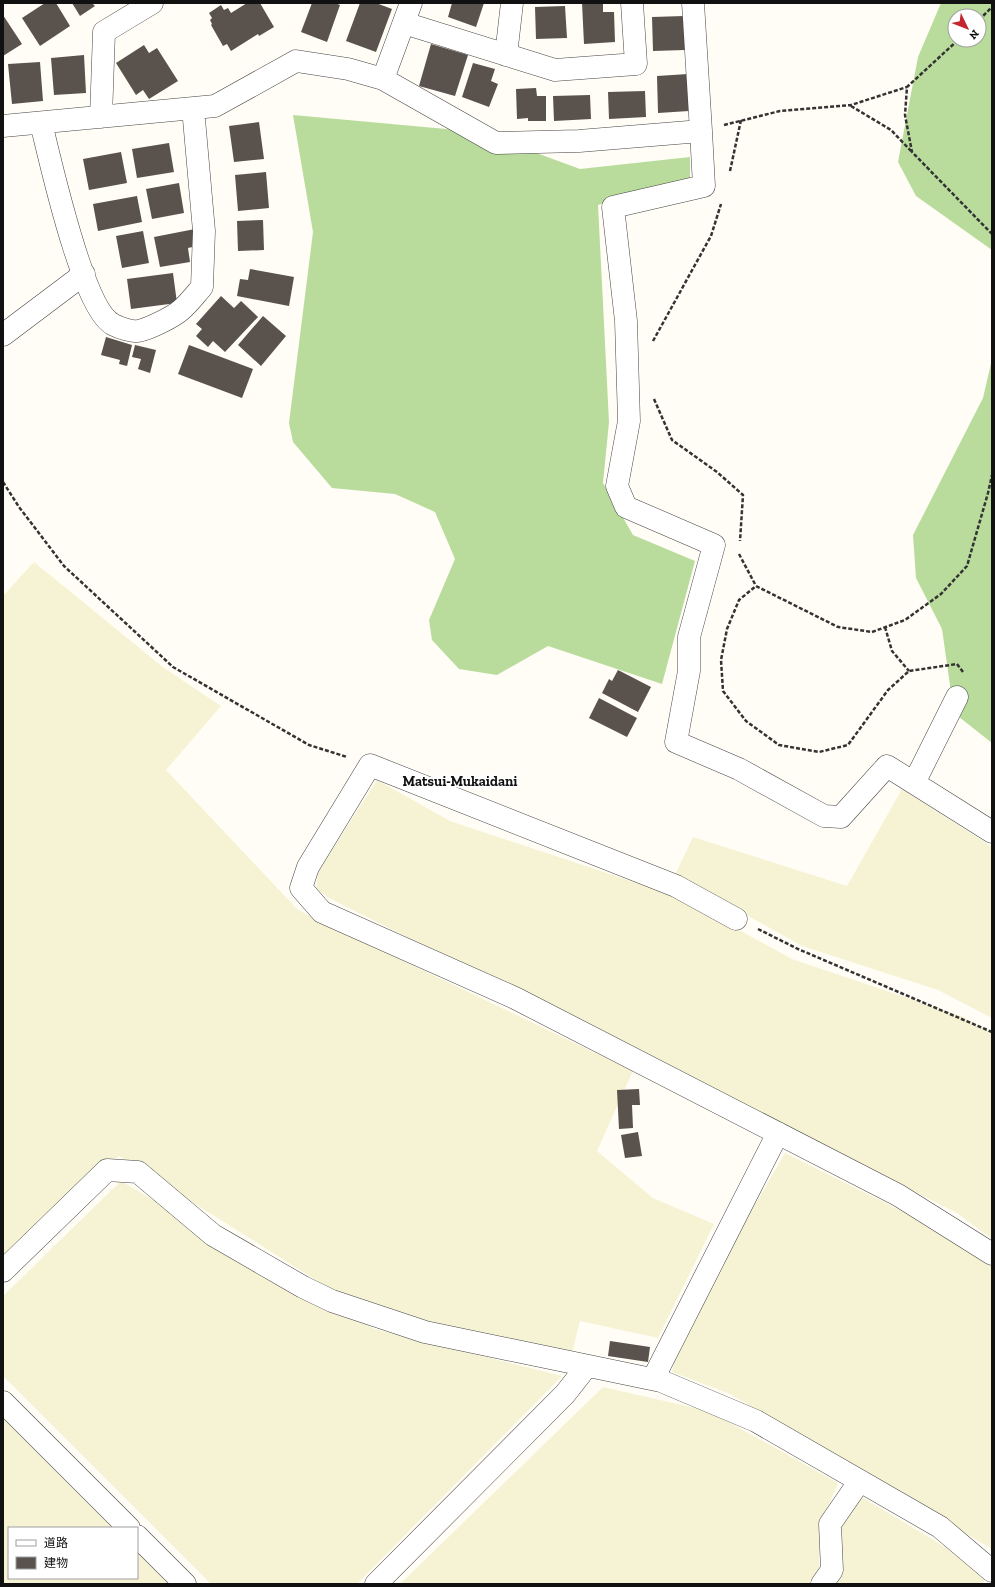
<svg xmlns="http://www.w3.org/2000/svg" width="995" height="1587" viewBox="0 0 995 1587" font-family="'Zilla Slab','Noto Sans JP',serif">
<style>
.farmland{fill:#f6f3d4}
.forest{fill:#b9dc9c;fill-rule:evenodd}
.building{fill:#5a524d}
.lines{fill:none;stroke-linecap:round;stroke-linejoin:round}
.minor-casing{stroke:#444;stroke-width:23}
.path{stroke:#333;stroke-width:2.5;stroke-dasharray:4 2;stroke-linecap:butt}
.minor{stroke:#fff;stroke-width:22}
.labels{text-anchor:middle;stroke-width:4;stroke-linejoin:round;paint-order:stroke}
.neighbourhood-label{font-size:14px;font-weight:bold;fill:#111;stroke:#fff}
</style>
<rect width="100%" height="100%" fill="#fffdf5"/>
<path class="farmland" d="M34,562L164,668L221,706L166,770L298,910L633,1071L597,1151L653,1198L714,1224L658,1338L580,1321L571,1357L373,1316L119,1156L3,1266V596Z
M377,780L450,821L679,897L792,959L961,1016L992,1033V1239L957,1213L329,898L316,889L318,872Z
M902,789L992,847V1018L938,990L802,946L675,875L693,837L847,886Z
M785,1153L950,1235L992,1267V1549L730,1394L672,1372L681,1333Z
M121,1181L374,1329L562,1376L357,1584H211L3,1376V1296Z
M603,1387L709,1411L838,1483L820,1525L819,1573L811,1584H400Z
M3,1418L113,1528H9V1578H137V1552L169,1584H3Z
M860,1496L972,1563L987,1578L981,1584H832L840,1524Z"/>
<path class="forest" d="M941,3H992V250L916,196L898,162L918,57ZM955,16H979V40H955Z
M293,115L479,132L580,169L690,157V180L598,205L609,422L603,483L633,535L695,561L662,684L548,646L497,675L459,669L432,640L429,620L455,559L435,512L395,494L332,488L293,442L289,423L313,232Z
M992,359V743L954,713L942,629L916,578L913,535L983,398Z"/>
<path class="building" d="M45,3H56L70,26L40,46L22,18Z
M72,3H92L95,6L80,16Z
M247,3H260L274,27L259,36L258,34L231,51L227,44L223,46L211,25L212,24L210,20L212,18L209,13L221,5L224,10L228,8L231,13Z
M312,3H335L340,5L327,42L301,32Z
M360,3H376L392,9L376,52L346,41Z
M452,3H484L476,27L448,17Z
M582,3H603V12H614L615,42L584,44Z
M565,6L567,38L536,39L535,7Z
M3,15L22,44L3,56Z
M684,16L685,50L653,51L652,17Z
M431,44L468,55L455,96L419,86Z
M144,45L149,53L157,48L178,81L149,99L143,90L136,95L116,63Z
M84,55L86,93L54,95L51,58Z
M40,62L43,101L12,104L8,64Z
M473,63L495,69L491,81L498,84L489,107L462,97Z
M688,74L689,111L658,113L657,76Z
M536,88L537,96H546V121H528V118L517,119L516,89Z
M645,91L646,117L609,119L608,92Z
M590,95L591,119L554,121L553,96Z
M259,122L264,159L234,162L229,126Z
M169,143L174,172L137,178L132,149Z
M121,152L127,183L89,190L83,159Z
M266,172L269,208L238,211L235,175Z
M179,183L184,213L152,219L146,189Z
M137,196L142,222L98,231L93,204Z
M263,220L264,250L238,251L237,221Z
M195,229L197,246L188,248L190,262L160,267L154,237Z
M143,231L149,263L122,268L116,236Z
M250,269L294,277L289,306L237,296L240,279L248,280Z
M173,273L177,303L131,309L127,279Z
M221,296L234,308L241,301L258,317L225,352L213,341L208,347L196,336L202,329L196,324Z
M263,316L286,336L261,366L238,345Z
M106,337L132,345L127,366L119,364L120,360L101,355Z
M135,345L156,350L150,373L138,369L141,359L132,357Z
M189,345L253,369L242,398L178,374Z
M618,670L651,687L638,712L602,693L609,679L612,681Z
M599,698L637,718L627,737L589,718Z
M639,1089L640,1105H632L633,1128L619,1129L617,1090Z
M638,1132L642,1156L625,1158L621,1135Z
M610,1341L650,1347L648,1362L608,1356Z"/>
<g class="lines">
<defs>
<path id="minor" d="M404,23L555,70L636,64L632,3
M506,55L512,3
M383,79L411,3
M101,117L104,32L152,3
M41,123C50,159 83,311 114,325C120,328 132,332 138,331C149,329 173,317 181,310C189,303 195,295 202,287L204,231L193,108
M3,126L215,106L296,61L348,69L383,79L496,143L579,141L701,131L693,3
M701,131L704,186L613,207L626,321L629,421L617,486L626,507L714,545L689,637V671L676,742L739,769L824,816L841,817L887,766L992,832
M3,335L84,274
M914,783L957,697
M736,919L676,886L370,765L308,867L301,888L322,912L515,998L898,1195L992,1254
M3,1271L107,1170L138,1172L213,1235L303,1287L332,1301L425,1332L661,1381L756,1421L940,1527L992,1571
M653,1379L778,1133
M3,1402L129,1528
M137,1536L185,1584
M376,1584L565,1394L587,1366
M822,1584L832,1570L830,1524L859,1482"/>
</defs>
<use href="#minor" class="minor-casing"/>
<path class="path" d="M979,20L992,7
M958,40L907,87L905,115L912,152L992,234
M851,106L891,130L912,152
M724,125L780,111L851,105L907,87
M730,171L741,120
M653,341L711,236L721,204
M654,399L672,440L717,472L743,495L740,541
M3,482L19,507L64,566L173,667L309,745L347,757
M739,554L756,586
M885,627L892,651L909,671
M963,672L957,664L909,671L888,690L848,745L819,752L779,745L746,721L723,691L721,660L727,629L739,600L756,586L838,627L872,632L905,620L941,594L967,566L988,493L992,475
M758,929L798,949L992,1032"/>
<use href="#minor" class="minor"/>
</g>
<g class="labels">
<g class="neighbourhood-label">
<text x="460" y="786">Matsui-Mukaidani</text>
</g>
</g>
<rect width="995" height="1587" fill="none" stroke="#111111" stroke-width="8"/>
<rect x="8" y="1527" width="130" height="52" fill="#ffffff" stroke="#a0a0a0"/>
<rect x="16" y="1540" width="20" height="6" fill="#ffffff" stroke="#a0a0a0"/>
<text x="44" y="1547" font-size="12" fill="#111111">道路</text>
<rect x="16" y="1557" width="20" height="12" fill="#5a524d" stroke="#a0a0a0"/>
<text x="44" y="1567" font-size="12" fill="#111111">建物</text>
<g transform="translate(967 28) rotate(133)"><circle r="19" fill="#ffffff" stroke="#a0a0a0"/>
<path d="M0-3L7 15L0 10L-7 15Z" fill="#c4262e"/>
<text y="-6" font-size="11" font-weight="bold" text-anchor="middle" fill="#111111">N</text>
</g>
</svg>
